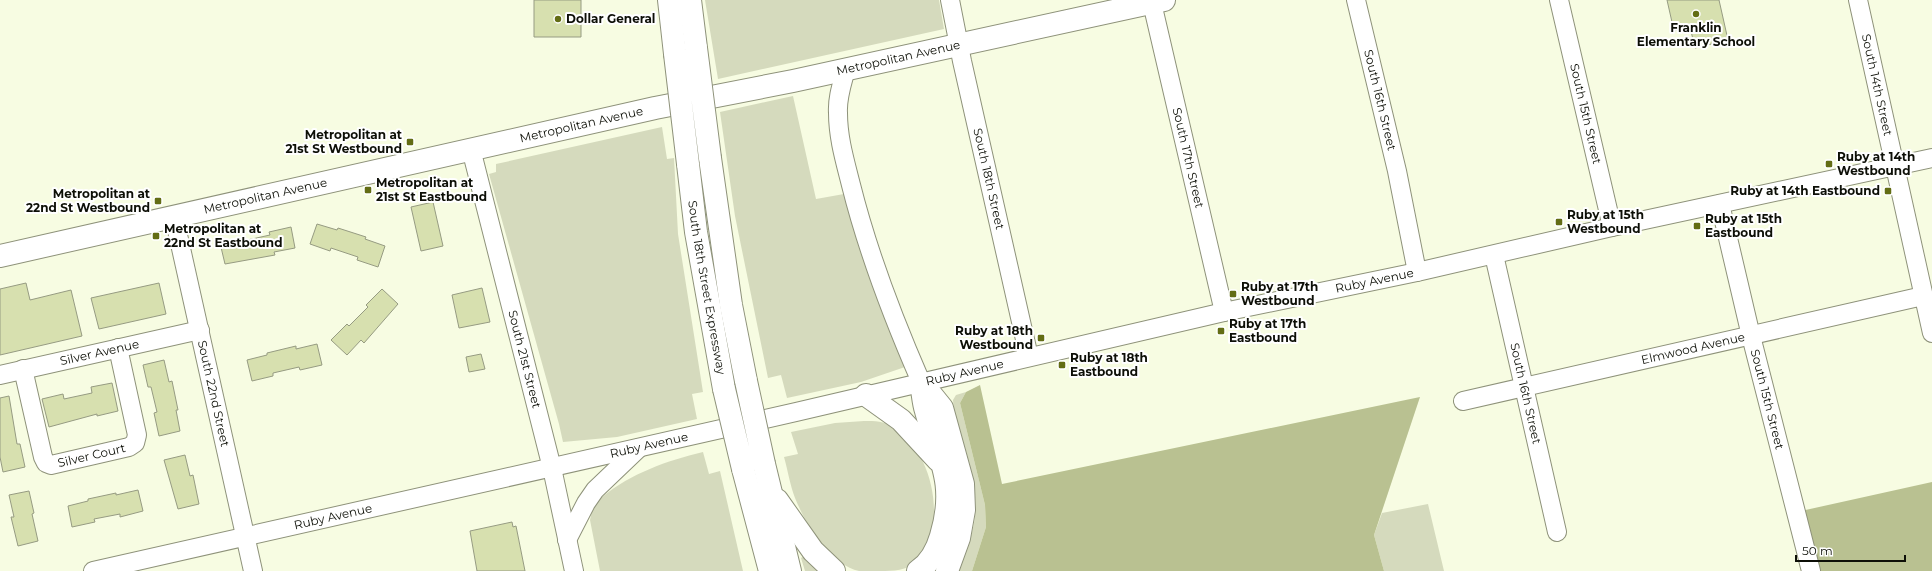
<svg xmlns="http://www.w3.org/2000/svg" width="1932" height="571" viewBox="0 0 1932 571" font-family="Montserrat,sans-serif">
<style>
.green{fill:#d5dabd}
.forest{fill:#b9c191}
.building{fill:#d7e0af;stroke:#969b82}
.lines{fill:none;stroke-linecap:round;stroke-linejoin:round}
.minor-casing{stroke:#8e927a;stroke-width:20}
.major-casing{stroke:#8e927a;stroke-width:24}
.highway-casing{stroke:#8e927a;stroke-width:24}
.minor{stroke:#fff;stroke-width:18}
.major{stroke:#fff;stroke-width:22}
.highway{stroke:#fff;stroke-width:22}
.highway-bridge-casing{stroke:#8e927a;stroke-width:24;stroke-linecap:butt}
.highway-bridge{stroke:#fff;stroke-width:22}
.poi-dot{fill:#636d14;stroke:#fff;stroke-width:1.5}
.labels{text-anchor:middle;stroke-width:4;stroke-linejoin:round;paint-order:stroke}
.poi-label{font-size:12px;font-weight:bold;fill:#0d0f07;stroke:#fff;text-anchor:start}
.street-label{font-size:12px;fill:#0d0f07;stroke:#fff}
</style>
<rect width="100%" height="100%" fill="#f7fce2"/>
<path class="green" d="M705,0H939L944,29L718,79Z
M793,96L816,199L844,194L905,367L861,382L787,398L781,375L768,378L735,216L720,112Z
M662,127L667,159L674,158L678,234L703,392L692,394L697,419L617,437L563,442L559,424L489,174L496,172V164Z
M966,392L960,403L985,505L986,527L972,571H958C963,557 970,542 973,528C982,490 964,447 954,411L953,400L956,395Z
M864,421C875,421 884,421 893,427C933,450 949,526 917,561C907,571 893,571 880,571C873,571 866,571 859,571C830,565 805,523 795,498C790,485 788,471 784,457L798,454L791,432L835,423Z
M703,452L709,474L720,471L743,571H600L590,520L592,511L599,495L602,497C632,473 666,461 703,452Z
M1428,504L1444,571H1384L1374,535L1382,513Z
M807,554L822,571H805L801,558Z"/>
<path class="forest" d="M980,385L1002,484L1420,397L1374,535L1384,571H972L986,527L985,505L960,403L966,392Z
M1932,482V571H1816L1801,511Z"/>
<path class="building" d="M534,0H581V37H534Z
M1667,0H1719L1728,40L1695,48L1690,27L1674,31Z
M433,202L443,246L421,251L411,207Z
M317,224L337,230L338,228L366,237L365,239L385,246L378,267L357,260L358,257L331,248L330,251L310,244Z
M291,227L295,248L274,252L275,255L225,264L220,243L242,238L243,241L270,235L269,232Z
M26,283L30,300L71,290L82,336L0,355V289Z
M159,283L166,314L99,329L91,298Z
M482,288L490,322L459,328L452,295Z
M382,289L398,304L364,343L361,340L347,355L331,340L347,324L349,326L368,307L366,305Z
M317,344L322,365L300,370L299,367L273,373V376L252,381L247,360L267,355V353L296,346V349Z
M481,354L485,369L469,372L466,357Z
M164,360L169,382L172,381L178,410H176L180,431L159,436L154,413L157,412L151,387H148L143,365Z
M112,383L118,411L97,416V414L49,427L42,399L63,394L64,399L92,393L91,387Z
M9,396L17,444H20L25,467L3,472L0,457V398Z
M185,455L190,476L193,475L199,504L178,509L164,460Z
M138,490L143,511L120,517V514L94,519L95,522L72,527L68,506L88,501V499L116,493V495Z
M29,491L34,513L32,514L38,541L18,546L11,517H14L9,495Z
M512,522L513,527L516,526L525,571H477L470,531Z"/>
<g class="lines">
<defs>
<g id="minor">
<path id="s1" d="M950,0L962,61L1029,357"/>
<path id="s2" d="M1356,0L1397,171L1417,272"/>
<path id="s3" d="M1559,0L1612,227"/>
<path id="s4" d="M1858,0L1932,333"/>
<path id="s5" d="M1152,3L1224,312"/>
<path d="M846,69C842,84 837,98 838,113C838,138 845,161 851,185C868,253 893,318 921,382"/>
<path id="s6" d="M471,149L552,468L574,571"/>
<path id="s7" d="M1720,204L1751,336L1811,571"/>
<path id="s8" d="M174,217L253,571"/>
<path id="s9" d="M1494,255L1557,532"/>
<path id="s10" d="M23,369L43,457L46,463L51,465L129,447L135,443L137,435L118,348"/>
<path id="s11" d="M0,375L200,330"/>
<path id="s12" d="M1463,401L1923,296"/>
<path d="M567,540L586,503L595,490L639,448"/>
<path id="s13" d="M93,571L796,412L1224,312L1417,272L1612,227L1932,158"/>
</g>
<g id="major">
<path id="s14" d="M0,256L655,108L793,81L1164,0"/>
</g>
<g id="highway">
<path d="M669,0L675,54"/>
<path d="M690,0L696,48"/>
<path d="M710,158L731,305L746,381"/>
<path id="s15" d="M688,164L696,232L724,389"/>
<path d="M921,382L942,408L963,484L964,510L959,538L947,571"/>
<path d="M866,395L901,420L938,460"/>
<path d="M764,464L790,571"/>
<path d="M743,469L770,571"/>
<path d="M777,500L813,551L834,571"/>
<path d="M918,571C930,563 937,550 941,536C957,483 939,459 926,411C923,402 923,393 921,384"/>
</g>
</defs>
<use href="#minor" class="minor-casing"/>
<use href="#major" class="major-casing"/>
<use href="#highway" class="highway-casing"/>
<use href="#minor" class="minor"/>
<use href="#major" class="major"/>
<use href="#highway" class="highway"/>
<defs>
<path id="highway-bridge" d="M696,48L710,158
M675,54L688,164
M746,381L764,464
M724,389L743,469"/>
</defs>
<use href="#highway-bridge" class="highway-bridge-casing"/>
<use href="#highway-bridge" class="highway-bridge"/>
</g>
<g class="poi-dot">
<circle cx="1696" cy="14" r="4"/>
<circle cx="558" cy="19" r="4"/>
<rect x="406" y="138" width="8" height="8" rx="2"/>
<rect x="1825" y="160" width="8" height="8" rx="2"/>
<rect x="364" y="186" width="8" height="8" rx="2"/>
<rect x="1884" y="187" width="8" height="8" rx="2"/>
<rect x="154" y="197" width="8" height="8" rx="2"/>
<rect x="1555" y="218" width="8" height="8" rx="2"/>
<rect x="1693" y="222" width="8" height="8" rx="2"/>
<rect x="152" y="232" width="8" height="8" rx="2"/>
<rect x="1229" y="290" width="8" height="8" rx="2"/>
<rect x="1217" y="327" width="8" height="8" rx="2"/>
<rect x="1037" y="334" width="8" height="8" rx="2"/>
<rect x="1058" y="361" width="8" height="8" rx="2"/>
</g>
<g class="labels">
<g class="poi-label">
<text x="566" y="23">Dollar General</text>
<text x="1696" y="32" text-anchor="middle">Franklin<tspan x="1696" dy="14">Elementary School</tspan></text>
<text x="402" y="139" text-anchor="end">Metropolitan at<tspan x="402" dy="14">21st St Westbound</tspan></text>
<text x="1837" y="161">Ruby at 14th<tspan x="1837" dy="14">Westbound</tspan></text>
<text x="376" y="187">Metropolitan at<tspan x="376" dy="14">21st St Eastbound</tspan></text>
<text x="1880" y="195" text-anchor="end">Ruby at 14th Eastbound</text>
<text x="150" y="198" text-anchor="end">Metropolitan at<tspan x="150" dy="14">22nd St Westbound</tspan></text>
<text x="1567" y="219">Ruby at 15th<tspan x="1567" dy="14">Westbound</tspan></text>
<text x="1705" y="223">Ruby at 15th<tspan x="1705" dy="14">Eastbound</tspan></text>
<text x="164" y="233">Metropolitan at<tspan x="164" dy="14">22nd St Eastbound</tspan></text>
<text x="1241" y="291">Ruby at 17th<tspan x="1241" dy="14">Westbound</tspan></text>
<text x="1229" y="328">Ruby at 17th<tspan x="1229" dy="14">Eastbound</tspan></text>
<text x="1033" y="335" text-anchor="end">Ruby at 18th<tspan x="1033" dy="14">Westbound</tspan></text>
<text x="1070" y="362">Ruby at 18th<tspan x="1070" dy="14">Eastbound</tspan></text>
</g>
<g class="street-label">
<text dy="4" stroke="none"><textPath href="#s14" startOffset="920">Metropolitan Avenue</textPath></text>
<text dy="4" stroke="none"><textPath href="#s4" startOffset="87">South 14th Street</textPath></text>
<text dy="4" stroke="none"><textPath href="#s2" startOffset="103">South 16th Street</textPath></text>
<text dy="4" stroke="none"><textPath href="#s3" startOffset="117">South 15th Street</textPath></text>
<text dy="4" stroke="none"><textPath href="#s14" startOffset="596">Metropolitan Avenue</textPath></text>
<text dy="4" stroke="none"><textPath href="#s5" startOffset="159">South 17th Street</textPath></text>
<text dy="4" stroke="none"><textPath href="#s1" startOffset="183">South 18th Street</textPath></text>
<text dy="4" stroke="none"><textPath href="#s14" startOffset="272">Metropolitan Avenue</textPath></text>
<text dy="4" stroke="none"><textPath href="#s13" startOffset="1314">Ruby Avenue</textPath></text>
<text dy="4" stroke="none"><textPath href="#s15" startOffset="125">South 18th Street Expressway</textPath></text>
<text dy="4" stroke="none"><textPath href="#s12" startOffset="236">Elmwood Avenue</textPath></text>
<text dy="4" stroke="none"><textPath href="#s11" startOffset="102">Silver Avenue</textPath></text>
<text dy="4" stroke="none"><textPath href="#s6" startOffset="217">South 21st Street</textPath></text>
<text dy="4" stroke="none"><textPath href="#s13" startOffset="894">Ruby Avenue</textPath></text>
<text dy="4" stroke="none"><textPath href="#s9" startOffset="142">South 16th Street</textPath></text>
<text dy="4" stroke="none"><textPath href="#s8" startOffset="181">South 22nd Street</textPath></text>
<text dy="4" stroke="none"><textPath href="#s7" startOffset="201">South 15th Street</textPath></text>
<text dy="4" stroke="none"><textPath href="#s13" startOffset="570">Ruby Avenue</textPath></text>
<text dy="4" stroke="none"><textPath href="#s10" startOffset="144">Silver Court</textPath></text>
<text dy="4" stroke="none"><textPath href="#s13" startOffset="246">Ruby Avenue</textPath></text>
</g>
</g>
<path d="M1796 555v6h109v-6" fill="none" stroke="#0d0f07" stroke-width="2"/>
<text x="1802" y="555" font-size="12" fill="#0d0f07" stroke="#ffffff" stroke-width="3" paint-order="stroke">50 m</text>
</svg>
